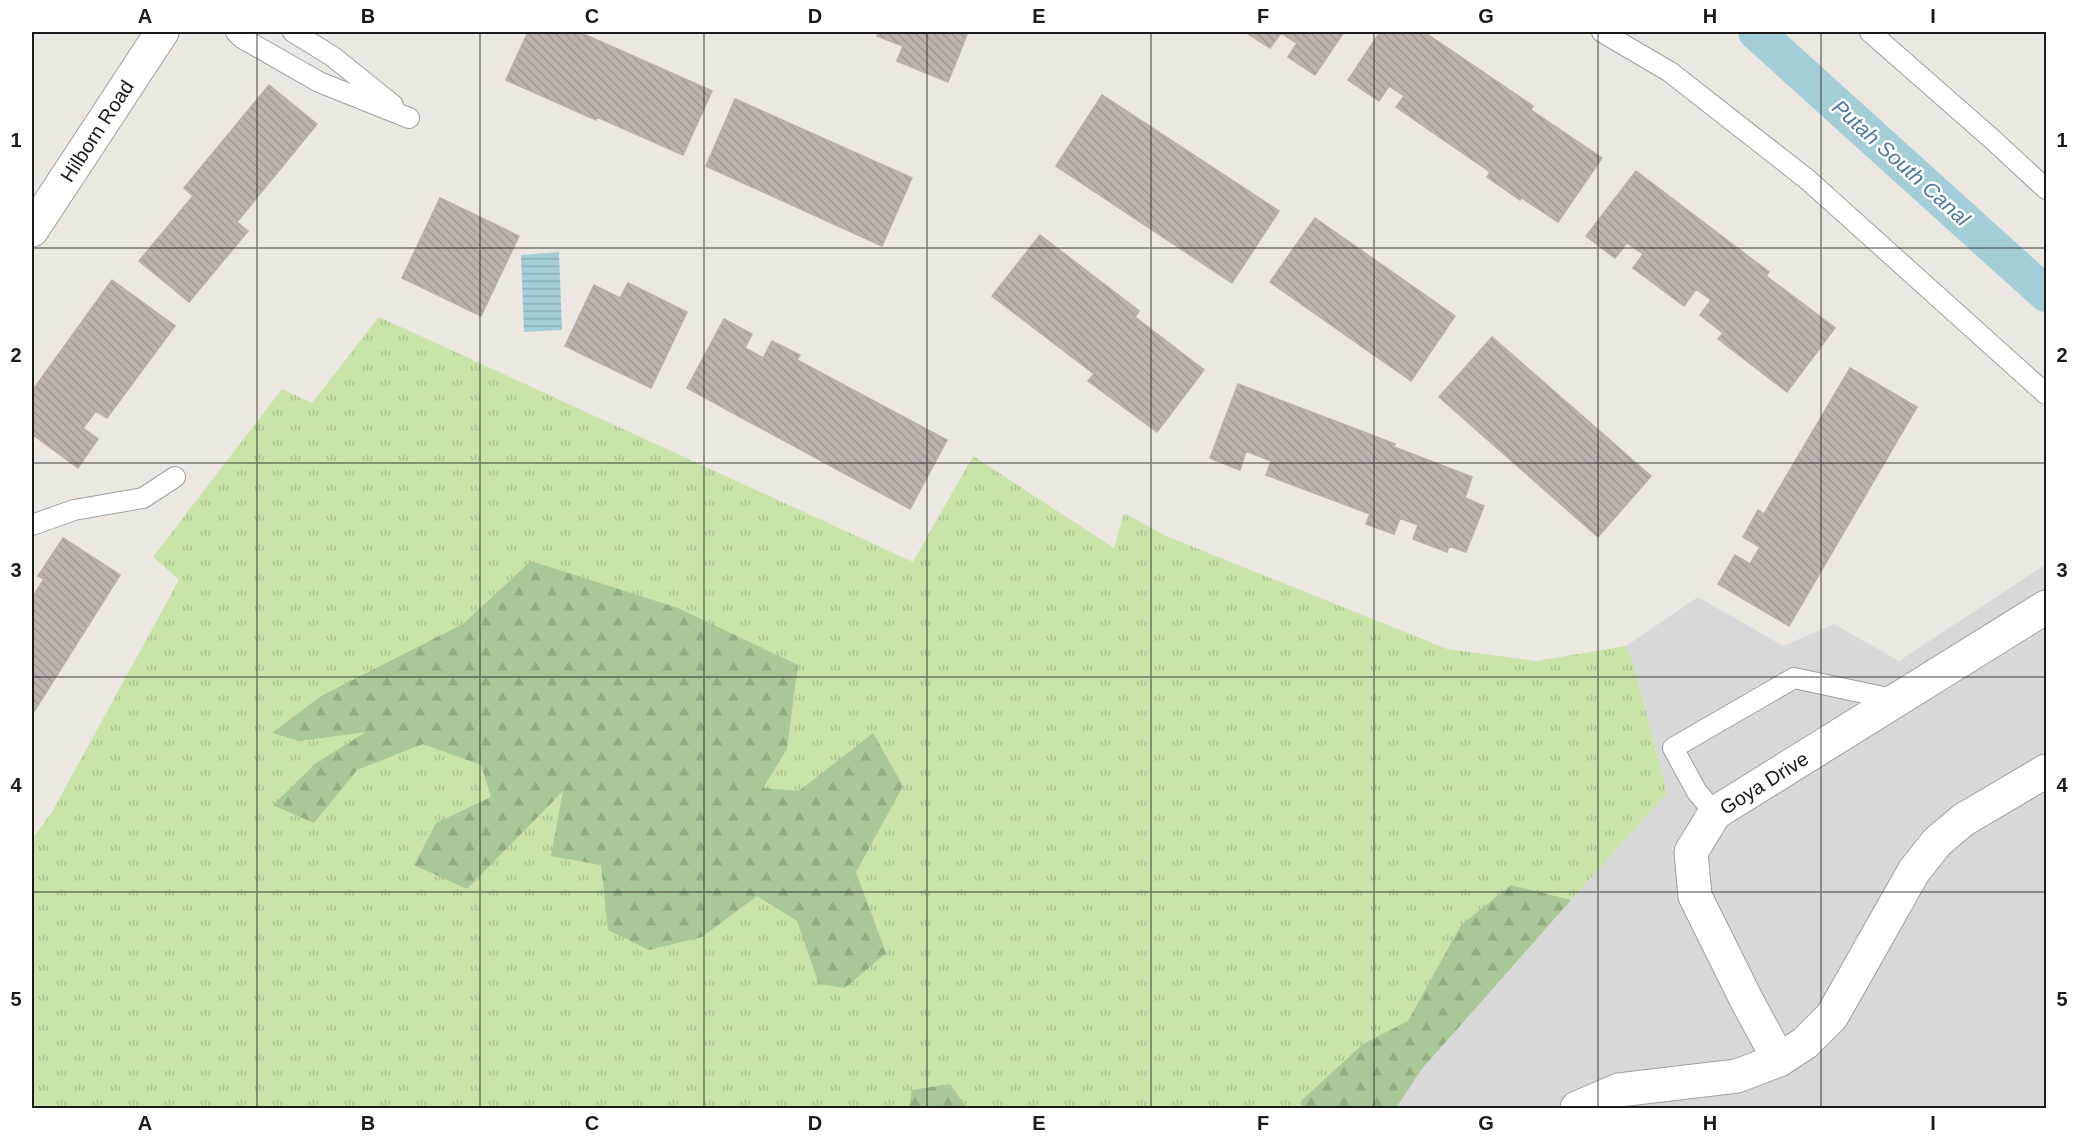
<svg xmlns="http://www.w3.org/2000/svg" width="2078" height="1140" viewBox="0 0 2078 1140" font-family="Helvetica,sans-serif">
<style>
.residential{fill:#d9d8d8}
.grass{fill:url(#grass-tufts)}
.forest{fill:url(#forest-firs)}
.water{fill:url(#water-rules)}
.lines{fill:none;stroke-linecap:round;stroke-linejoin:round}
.canal{stroke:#a3ced7;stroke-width:36}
.building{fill:url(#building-back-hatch);stroke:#bcada4;stroke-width:1.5}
.service-casing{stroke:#9f9f9f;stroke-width:22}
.minor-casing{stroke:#9f9f9f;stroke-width:35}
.tertiary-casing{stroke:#9f9f9f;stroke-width:35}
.service{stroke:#fff;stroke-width:20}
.minor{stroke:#fff;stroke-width:33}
.tertiary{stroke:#fff;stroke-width:33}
.grid{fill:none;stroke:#1b1b1b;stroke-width:1.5;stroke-opacity:0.55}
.labels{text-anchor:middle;stroke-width:5;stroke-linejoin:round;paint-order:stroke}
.street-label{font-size:20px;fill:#1b1b1b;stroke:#fff}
.water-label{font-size:21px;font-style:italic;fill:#4c789c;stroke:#fff}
.neatline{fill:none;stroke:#1b1b1b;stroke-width:2}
.grid-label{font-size:20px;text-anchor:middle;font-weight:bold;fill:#1b1b1b}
</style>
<defs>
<pattern id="grass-tufts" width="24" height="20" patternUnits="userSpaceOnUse" patternTransform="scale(1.5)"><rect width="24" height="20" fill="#c9e3a9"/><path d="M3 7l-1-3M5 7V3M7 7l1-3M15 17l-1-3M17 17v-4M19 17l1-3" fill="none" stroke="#acc291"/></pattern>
<pattern id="forest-firs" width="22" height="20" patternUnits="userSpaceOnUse" patternTransform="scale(1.5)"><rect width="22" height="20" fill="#a9c898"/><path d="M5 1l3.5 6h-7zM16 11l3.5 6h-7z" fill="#91ab82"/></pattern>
<pattern id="water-rules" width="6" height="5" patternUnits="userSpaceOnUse" patternTransform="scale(1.5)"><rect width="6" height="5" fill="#a3ced7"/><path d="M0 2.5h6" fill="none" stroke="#8cb0b8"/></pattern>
<pattern id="building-back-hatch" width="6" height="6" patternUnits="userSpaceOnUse" patternTransform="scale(1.5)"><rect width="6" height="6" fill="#bcb3ae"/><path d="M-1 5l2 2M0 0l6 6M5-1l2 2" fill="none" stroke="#a19995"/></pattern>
</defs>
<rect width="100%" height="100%" fill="#ece7e1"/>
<path class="residential" d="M2046,564V1108H1396L1421,1070L1490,990L1667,793L1634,666L1626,646L1698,597L1783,646L1834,624L1899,661Z"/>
<path class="grass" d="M379,317L913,562L973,456L1114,548L1124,513L1166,536L1447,649L1536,661L1626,646L1634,666L1667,793L1490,990L1421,1070L1396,1108H32V839L52,812L179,580L153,557L282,389L312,403Z"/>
<path class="forest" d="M531,561L678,608L798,665L787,749L763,788L799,791L873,733L903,786L856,872L886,953L845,988L819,984L797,921L757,896L702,937L649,950L608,930L601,865L551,856L563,791L467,889L414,865L436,823L491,797L481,765L423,744L357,770L314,823L273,805L316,763L366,732L299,741L272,733L321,696L463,624Z
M1511,885L1571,900L1421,1070L1396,1108H1301V1101L1363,1044L1408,1021L1461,925Z
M950,1084L967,1108H909L912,1090Z"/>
<path class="water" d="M559,252L562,330L524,332L521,255Z"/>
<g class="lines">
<path class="canal" d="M1756,32L2046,294"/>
</g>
<path class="building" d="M528,32H579L712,91L683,155L597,117L596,120L506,80Z
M879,32H968L948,82L897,61L903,46L877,36Z
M1245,32H1344L1315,75L1288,57L1297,43L1281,33L1270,48Z
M1380,32H1424L1533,106L1531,110L1602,158L1558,222L1522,198L1520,200L1487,177L1490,172L1396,107L1404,96L1389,86L1379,101L1348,80Z
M269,85L317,124L237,222L248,231L189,302L139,261L193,196L184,188Z
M1102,95L1279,211L1232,283L1056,166Z
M735,99L912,178L882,246L706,166Z
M1636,171L1769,272L1766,276L1835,328L1787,392L1718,339L1723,333L1700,315L1711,300L1696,289L1684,306L1633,268L1643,254L1627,243L1615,258L1586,236Z
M440,198L519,236L481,316L402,278Z
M1315,218L1455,316L1411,381L1270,282Z
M1040,235L1139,311L1135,317L1204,370L1157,432L1088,381L1094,374L992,296Z
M112,280L175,326L107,418L96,411L83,428L98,439L78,468L32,434V391Z
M628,283L687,312L651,388L565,346L594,285L620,298Z
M724,319L752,334L745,348L763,358L772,341L800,355L797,360L947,440L910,509L687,388Z
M1492,337L1651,476L1598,537L1439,397Z
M1850,368L1917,407L1789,626L1718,584L1735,555L1750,564L1760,547L1743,537L1758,510L1764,514Z
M1238,384L1395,444L1394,447L1472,477L1465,498L1484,506L1466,552L1449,546L1447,552L1413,539L1418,525L1400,518L1394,534L1366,524L1370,514L1266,475L1271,461L1246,451L1240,470L1210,458Z
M63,538L120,575L32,715V598L44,579L38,576Z"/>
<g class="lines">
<defs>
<path id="service" d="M236,32L242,38L319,82L409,118
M293,32L332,56L393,105
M1602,32L1670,72L1808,180L2046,394
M1870,32L1992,139L2046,189
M32,525L74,510L143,498L175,477
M1715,813L1697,792L1673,748L1794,678L1897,700"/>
<path id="minor" d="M1779,1060L1747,1001L1695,896L1691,852L1715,813L2046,607
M1577,1108L1619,1090L1737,1076L1779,1060L1805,1043L1832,1016L1914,871L1937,842L1963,820L2046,771"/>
<path id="tertiary" d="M32,230L162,32"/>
</defs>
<use href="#service" class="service-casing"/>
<use href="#minor" class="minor-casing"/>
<use href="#tertiary" class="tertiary-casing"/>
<use href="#service" class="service"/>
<use href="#minor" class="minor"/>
<use href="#tertiary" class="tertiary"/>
</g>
<path class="grid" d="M257,32V1108M480,32V1108M704,32V1108M927,32V1108M1151,32V1108M1374,32V1108M1598,32V1108M1821,32V1108M32,248H2046M32,463H2046M32,677H2046M32,892H2046"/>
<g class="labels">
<g class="street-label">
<text transform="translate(97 131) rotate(-57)" y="7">Hilborn Road</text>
<text transform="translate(1764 783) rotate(-32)" y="7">Goya Drive</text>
</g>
<g class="water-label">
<text transform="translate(1901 163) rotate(42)" y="7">Putah South Canal</text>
</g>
</g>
<rect width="2078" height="1140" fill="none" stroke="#ffffff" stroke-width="66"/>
<rect x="33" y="33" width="2012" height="1074" class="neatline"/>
<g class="grid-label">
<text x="145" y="23">A</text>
<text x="368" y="23">B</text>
<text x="592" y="23">C</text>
<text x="815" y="23">D</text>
<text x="1039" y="23">E</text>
<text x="1263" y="23">F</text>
<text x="1486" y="23">G</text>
<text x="1710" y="23">H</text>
<text x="1933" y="23">I</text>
<text x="16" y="147">1</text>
<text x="2062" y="147">1</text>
<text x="16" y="362">2</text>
<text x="2062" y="362">2</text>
<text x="16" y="577">3</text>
<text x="2062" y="577">3</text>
<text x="16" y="792">4</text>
<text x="2062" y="792">4</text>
<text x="16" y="1006">5</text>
<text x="2062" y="1006">5</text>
<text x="145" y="1130">A</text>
<text x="368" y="1130">B</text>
<text x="592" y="1130">C</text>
<text x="815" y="1130">D</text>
<text x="1039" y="1130">E</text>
<text x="1263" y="1130">F</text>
<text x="1486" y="1130">G</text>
<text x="1710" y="1130">H</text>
<text x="1933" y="1130">I</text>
</g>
</svg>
